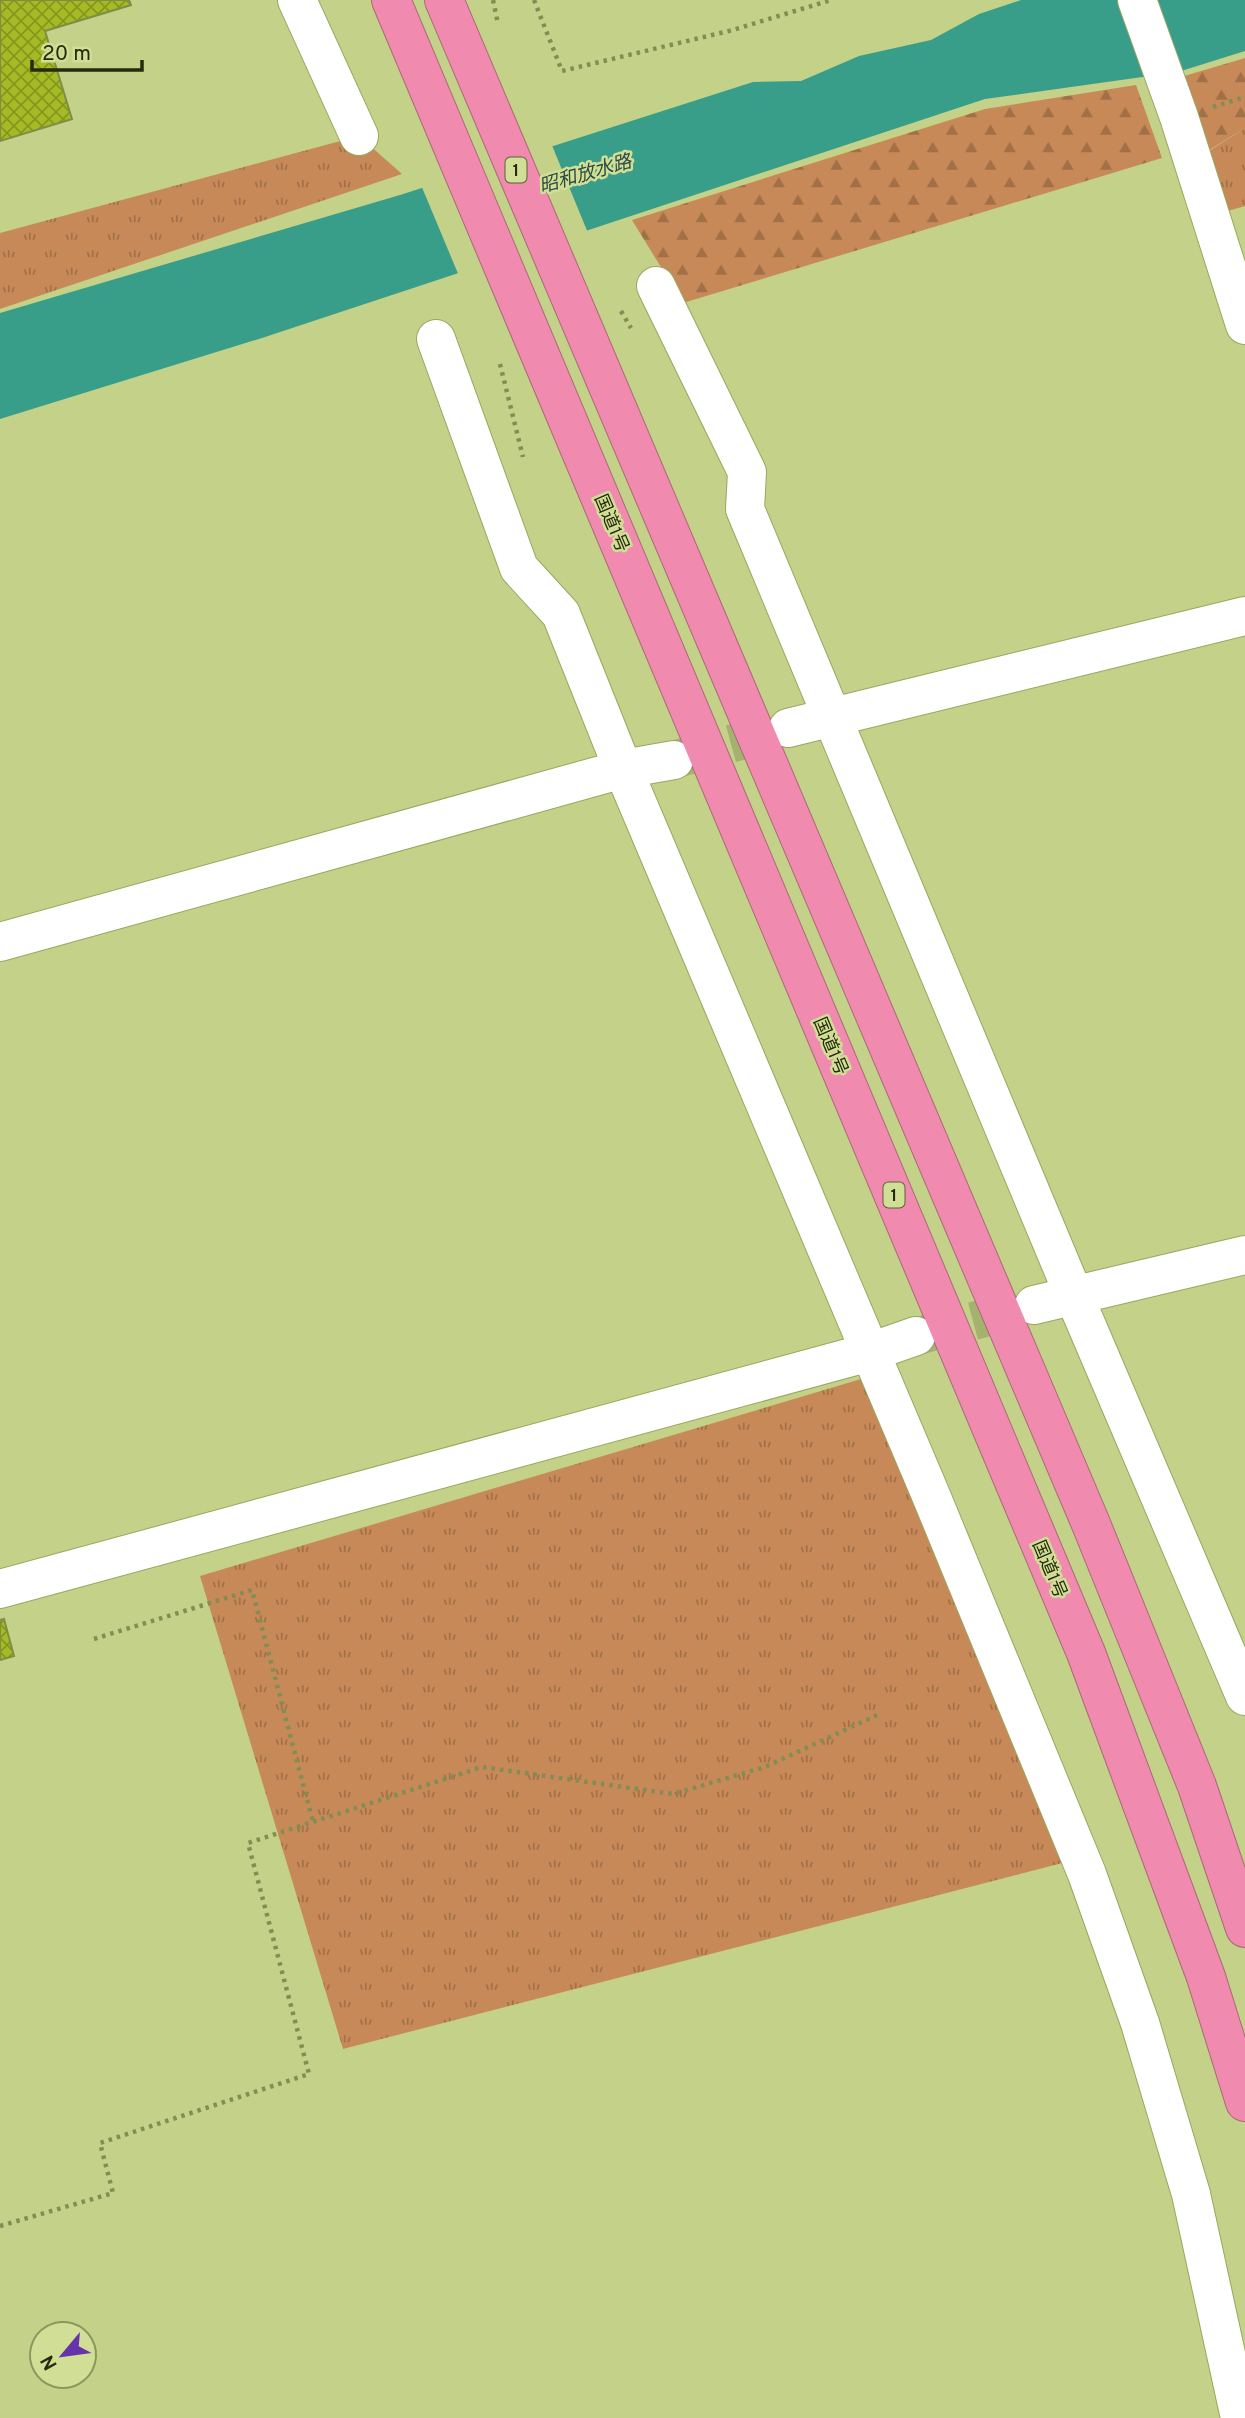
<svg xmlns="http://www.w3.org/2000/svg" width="1245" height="2418" viewBox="0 0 1245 2418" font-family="Overpass,'Noto Sans JP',sans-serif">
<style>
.grass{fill:url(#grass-tufts)}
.forest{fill:url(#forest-firs)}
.water{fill:#389e8a}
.pier{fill:#c3d288}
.building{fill:url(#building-cross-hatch);stroke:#808d46;stroke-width:2}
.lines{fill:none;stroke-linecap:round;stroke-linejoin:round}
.minor-tunnel{stroke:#a4b16f;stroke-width:38;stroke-dasharray:38 19;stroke-linecap:butt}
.minor-casing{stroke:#99a75f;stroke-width:40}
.highway-casing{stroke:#aa6976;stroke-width:40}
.path{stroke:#828d55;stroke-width:4.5;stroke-dasharray:3.5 5;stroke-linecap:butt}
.minor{stroke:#fff;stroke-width:38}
.highway{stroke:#f18aaf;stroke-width:38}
.labels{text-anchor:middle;stroke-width:5;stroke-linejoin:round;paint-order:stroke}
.shield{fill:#d0df95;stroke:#596136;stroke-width:2}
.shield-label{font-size:16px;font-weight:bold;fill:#262b0d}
.street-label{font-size:18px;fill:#262b0d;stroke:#d0df95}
.water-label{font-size:19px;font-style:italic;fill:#2c4a43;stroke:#d0df95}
</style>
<defs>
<pattern id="grass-tufts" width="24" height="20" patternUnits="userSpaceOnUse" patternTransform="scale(1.75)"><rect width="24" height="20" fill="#c88958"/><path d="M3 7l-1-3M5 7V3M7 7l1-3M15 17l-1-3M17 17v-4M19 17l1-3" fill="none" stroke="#a27047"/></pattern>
<pattern id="forest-firs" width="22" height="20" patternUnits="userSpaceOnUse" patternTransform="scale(1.75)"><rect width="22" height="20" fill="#c88958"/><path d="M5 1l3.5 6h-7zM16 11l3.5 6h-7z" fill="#a27047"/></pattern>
<pattern id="building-cross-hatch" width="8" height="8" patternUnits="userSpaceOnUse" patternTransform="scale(1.75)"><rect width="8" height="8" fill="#a5ba25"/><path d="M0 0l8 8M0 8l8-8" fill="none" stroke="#86971e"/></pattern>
</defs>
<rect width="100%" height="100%" fill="#c3d288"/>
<path class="grass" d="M1245,128V206L1221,213L1209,151Z
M359,136L402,174L0,309V233Z
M861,1379L1070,1861L343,2049L200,1576Z"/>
<path class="forest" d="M1245,58V128L1203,154L1181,77Z
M1136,85L1162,158L683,303L632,220L985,109Z"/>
<path class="water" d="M1021,0H1245V51L1178,72L985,99L262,338L0,419V313L400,195L753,82L801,81L859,56L931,40L979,14Z"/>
<path class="pier" d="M551,143L588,233L459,276L421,185Z"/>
<path class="building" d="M0,0H129L131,5L45,31L72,119L0,141Z
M4,1619L14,1656L0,1660V1620Z"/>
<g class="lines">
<path class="minor-tunnel" d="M676,759L788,728
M918,1336L1032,1305"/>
<defs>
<path id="minor" d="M297,0L359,136
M1137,0L1179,117L1245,325
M656,286L747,472L745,509L1075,1298L1245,1696
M436,339L519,568L561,614L623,769L930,1493L1087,1874L1140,2023L1191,2194L1240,2418
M788,728L1245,616
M0,942L623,769L674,760
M1034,1305L1245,1255
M0,1589L870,1352L916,1336"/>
<path id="highway" d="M391,0L1086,1653L1206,1977L1245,2102
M444,0L1091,1524L1197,1786L1245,1928"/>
</defs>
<use href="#minor" class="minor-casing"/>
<use href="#highway" class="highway-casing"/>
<path class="path" d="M493,0L498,24
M534,0L562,71L733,30L831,0
M1213,107L1245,97
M621,311L631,328
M500,364L523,457
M94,1639L252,1590L313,1822
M0,2226L113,2193L100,2143L309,2074L248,1843L482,1767L673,1794L765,1767L877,1715"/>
<use href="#minor" class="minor"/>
<use href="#highway" class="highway"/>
</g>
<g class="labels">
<g class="shield">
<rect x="505.5" y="157.5" width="21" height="25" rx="5"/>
<rect x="883.5" y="1182.5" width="21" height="25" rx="5"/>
</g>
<g class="shield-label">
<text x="516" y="176">1</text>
<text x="894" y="1201">1</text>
</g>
<g class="street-label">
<text transform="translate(612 523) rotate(67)" y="6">国道1号</text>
<text transform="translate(831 1046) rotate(67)" y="6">国道1号</text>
<text transform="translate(1050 1569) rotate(67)" y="6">国道1号</text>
</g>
<g class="water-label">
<text transform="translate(585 173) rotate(-16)" y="7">昭和放水路</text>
</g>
</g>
<g transform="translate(63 2355) rotate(241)"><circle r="33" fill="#d0df95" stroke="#8c975f" stroke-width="2"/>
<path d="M0-5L12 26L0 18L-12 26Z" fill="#6534ab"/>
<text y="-10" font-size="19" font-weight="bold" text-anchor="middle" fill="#262b0d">N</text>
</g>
<path d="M32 60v10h110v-10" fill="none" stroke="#262b0d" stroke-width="3.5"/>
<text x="42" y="60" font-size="21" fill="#262b0d" stroke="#d0df95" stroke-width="5" paint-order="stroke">20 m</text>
</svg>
